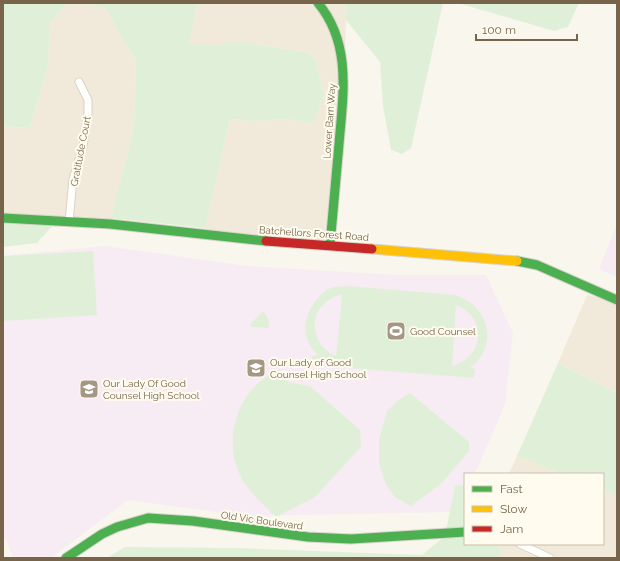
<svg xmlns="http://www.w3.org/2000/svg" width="620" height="561" viewBox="0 0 620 561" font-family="Raleway,sans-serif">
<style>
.residential{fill:#f1eada}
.education{fill:#f7ecf4}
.green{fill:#e0f0d8;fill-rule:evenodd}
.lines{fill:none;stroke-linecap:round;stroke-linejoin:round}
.street-casing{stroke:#d7d3cb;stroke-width:9}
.fast-casing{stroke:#d8d3cb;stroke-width:11}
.slow-casing{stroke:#d8d3cb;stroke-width:11}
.jam-casing{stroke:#d8d3cb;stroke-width:11}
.street{stroke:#fefefc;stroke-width:7}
.fast{stroke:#4caf50;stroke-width:9}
.slow{stroke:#ffc107;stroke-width:9}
.jam{stroke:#c62828;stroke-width:9}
.labels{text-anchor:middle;stroke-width:4;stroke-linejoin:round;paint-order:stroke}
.street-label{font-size:10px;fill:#77644b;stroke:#fffcef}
.poi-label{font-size:10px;fill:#77644b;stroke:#fffcef;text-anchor:start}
</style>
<rect width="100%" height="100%" fill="#f8f6ed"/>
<path class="residential" d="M68,3H85L106,9L121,37L136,59L134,127L110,224L3,218V126L30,128L48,65L50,23Z
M197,3H345L346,20L344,82L330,245L203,235L230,119L253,121L288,119L313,124L324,94L316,62L310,53L241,42L216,46L188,44Z
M587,295L617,302V393L558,363Z
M517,456L562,474H509Z
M603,490L617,496V558H501L498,544H603Z"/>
<path class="education" d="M617,224V277L599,269Z
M105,246L247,266L399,275H486L513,333L505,404L478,467L473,474H465V488L450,512L245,516L128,500L51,558H13L6,539H3V256Z"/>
<path class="green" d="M3,3H68L50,23L48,65L30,128L3,126Z
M85,3H197L189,44L216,45L241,42L310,53L316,62L324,95L313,124L288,119L253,121L230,119L205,228L111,218L134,127L136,59L121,37L106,9Z
M345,3H443L411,148L402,154L391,150L383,106L380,62L346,20Z
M458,3H579L568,27L554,31Z
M3,219L53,225L37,243L3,247Z
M93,251L97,315L3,321V256Z
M347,286L456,295C490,307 499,346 470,368L475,369L474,378L312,365V356L318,355C300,338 302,318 317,299C321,294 325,290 331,288C336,286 342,287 347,286ZM341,295L342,296L336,356C306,343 308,302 341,295ZM456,305C488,317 484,358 452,366Z
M263,311L268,318L269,328L252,327L250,324Z
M558,363L617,393V496L603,490V474H562L517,456Z
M280,369L288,382L310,386L360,430L361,447L315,497L276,517C263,504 247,491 240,475C221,435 240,386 280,369Z
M410,393L469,442V451L442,483L411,506L395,497L386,485L379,463V439L387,411L397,401Z
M465,485V544H498L501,558H107L125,547L234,548L422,555L445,536L455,486Z"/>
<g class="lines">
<defs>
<path id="street" d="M69,222L73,179L83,146L88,114V100L79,82
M520,544L550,558"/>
<path id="fast" d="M318,3C352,44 343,95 339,144C336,178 333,211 330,245
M3,218L110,224L266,241
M517,261L537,265L617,300
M66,558L102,534L117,527L148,518L193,521L308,537L351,539L465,532"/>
<path id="slow" d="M372,249L517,261"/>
<path id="jam" d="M266,241L372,249"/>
</defs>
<use href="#street" class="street-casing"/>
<use href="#fast" class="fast-casing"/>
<use href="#slow" class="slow-casing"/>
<use href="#jam" class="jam-casing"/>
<use href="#street" class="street"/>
<use href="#fast" class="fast"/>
<use href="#slow" class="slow"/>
<use href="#jam" class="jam"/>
</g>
<defs>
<symbol id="stadium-square" viewBox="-11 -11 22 22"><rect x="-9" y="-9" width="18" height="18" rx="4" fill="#a49784" stroke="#fffcef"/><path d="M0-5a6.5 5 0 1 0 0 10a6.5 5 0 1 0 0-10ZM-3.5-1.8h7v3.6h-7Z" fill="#fff"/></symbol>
<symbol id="school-square" viewBox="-11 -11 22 22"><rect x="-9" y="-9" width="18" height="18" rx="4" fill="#a49784" stroke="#fffcef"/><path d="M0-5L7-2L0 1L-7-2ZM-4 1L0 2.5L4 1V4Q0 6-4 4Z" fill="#fff"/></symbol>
</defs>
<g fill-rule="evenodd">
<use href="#stadium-square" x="385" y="320" width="22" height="22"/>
<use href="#school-square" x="245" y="357" width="22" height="22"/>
<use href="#school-square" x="78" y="378" width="22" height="22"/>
</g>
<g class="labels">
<g class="street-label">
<text transform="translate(329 121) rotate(-86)" y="4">Lower Barn Way</text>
<text transform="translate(80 151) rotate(-79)" y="4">Gratitude Court</text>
<text transform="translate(314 233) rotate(4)" y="4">Batchellors Forest Road</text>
<text transform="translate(262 520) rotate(8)" y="4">Old Vic Boulevard</text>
</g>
<g class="poi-label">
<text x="410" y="335">Good Counsel</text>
<text x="270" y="366">Our Lady of Good<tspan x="270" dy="12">Counsel High School</tspan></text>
<text x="103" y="387">Our Lady Of Good<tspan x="103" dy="12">Counsel High School</tspan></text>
</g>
</g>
<rect width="620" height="561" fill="none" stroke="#77644b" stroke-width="8"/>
<rect x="464" y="473" width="140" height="72" fill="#fffcef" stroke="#c9bfad"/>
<rect x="472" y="486" width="20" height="6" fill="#4caf50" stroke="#c9bfad"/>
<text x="500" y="493" font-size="12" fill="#77644b">Fast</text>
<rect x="472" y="506" width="20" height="6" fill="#ffc107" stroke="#c9bfad"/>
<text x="500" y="513" font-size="12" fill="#77644b">Slow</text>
<rect x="472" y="526" width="20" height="6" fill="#c62828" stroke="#c9bfad"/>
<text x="500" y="533" font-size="12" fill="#77644b">Jam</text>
<path d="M476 34v6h101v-6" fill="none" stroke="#77644b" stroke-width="2"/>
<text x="482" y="34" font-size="12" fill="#77644b" stroke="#fffcef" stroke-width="3" paint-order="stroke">100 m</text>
</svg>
